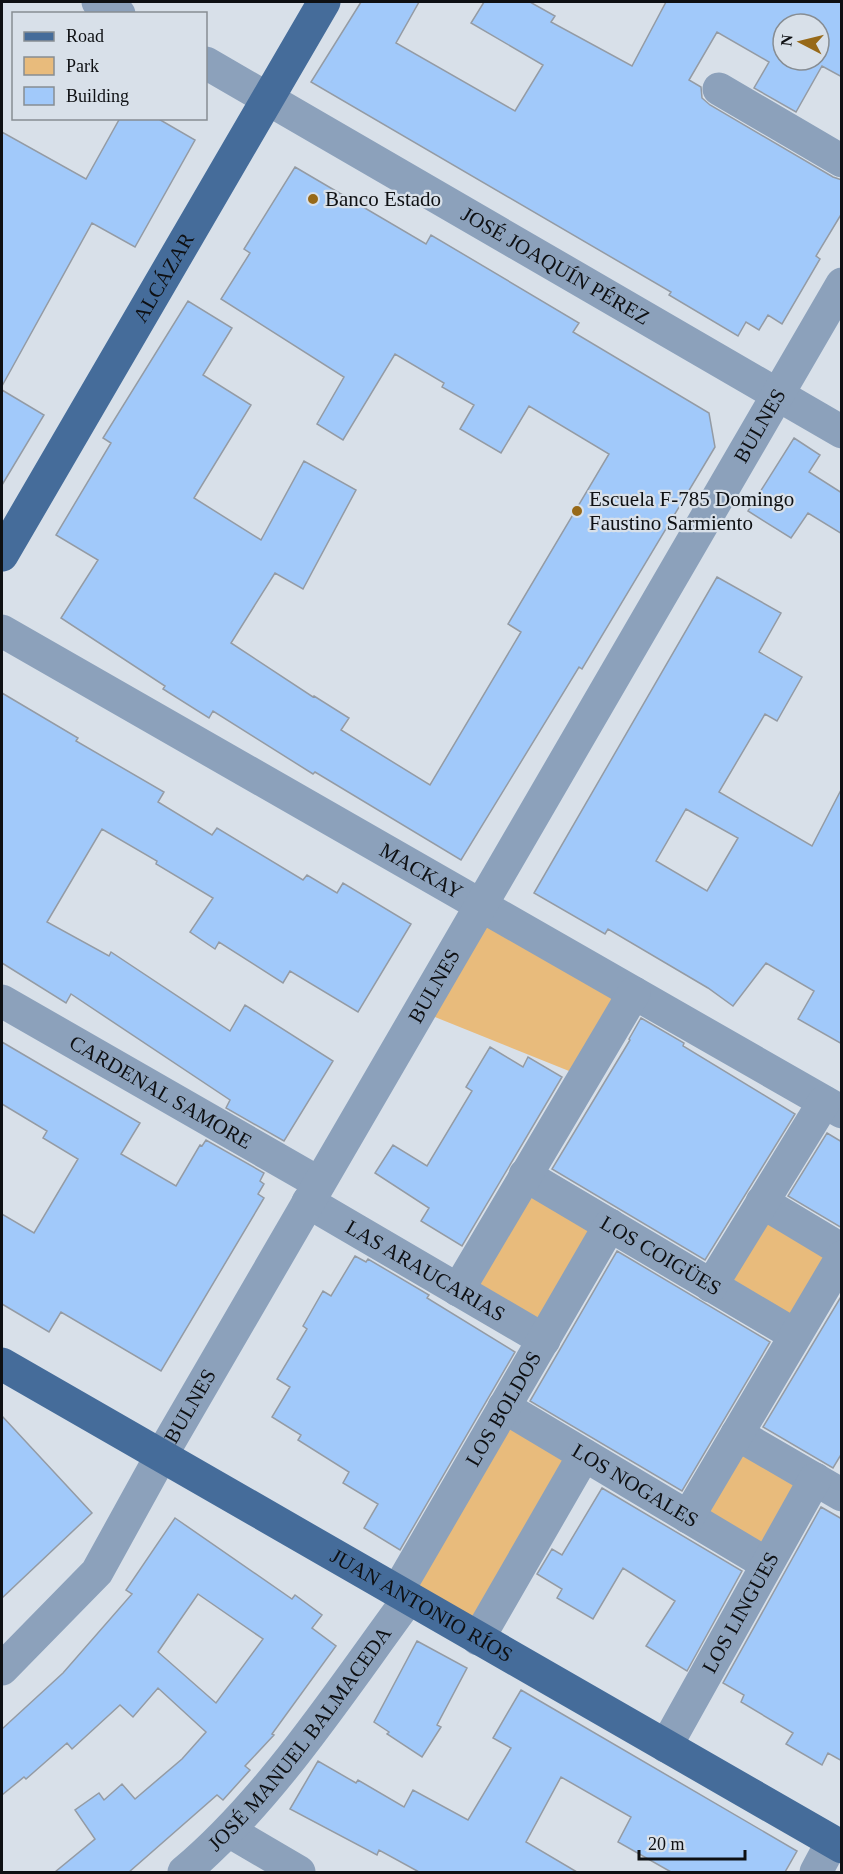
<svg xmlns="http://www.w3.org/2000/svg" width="843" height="1874" viewBox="0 0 843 1874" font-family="'Times New Roman',serif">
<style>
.green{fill:#e8bb7c}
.building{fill:#a1c9fa;stroke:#949ba4;stroke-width:1.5;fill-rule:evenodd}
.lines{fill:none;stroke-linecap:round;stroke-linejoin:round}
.minor{stroke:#8ca1bb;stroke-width:33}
.major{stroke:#456c9a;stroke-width:33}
.poi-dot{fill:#976918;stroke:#d8e0e9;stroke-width:2}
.labels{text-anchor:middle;stroke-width:4.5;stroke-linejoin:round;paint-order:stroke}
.poi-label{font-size:21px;fill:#0e1013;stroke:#d8e0e9;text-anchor:start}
.street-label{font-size:21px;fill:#0e1013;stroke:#d8e0e9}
</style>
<rect width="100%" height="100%" fill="#d8e0e9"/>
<path class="green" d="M481,905L634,993L584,1077L420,1011Z
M525,1175L609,1226L544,1340L458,1290Z
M762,1202L841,1250L795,1335L711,1286Z
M504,1407L584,1455L478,1639L397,1592Z
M737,1434L815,1479L767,1564L688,1517Z"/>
<path class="building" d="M361,2H419L396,43L515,111L543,65L471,23L484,2H530L555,16L551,22L632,66L666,2H842V77L822,66L796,112L754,88L769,62L717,32L689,80L701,87L702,98L710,105L833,177L842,180V213L816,256L820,259L782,324L768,315L759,330L746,322L738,336L669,295L671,292L311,82ZM783,24H819V60H783Z
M120,118H157L195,140L135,247L92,223L2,386V132L86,179Z
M295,167L426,244L431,235L579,323L573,332L709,413L715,447L582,669L579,667L461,860L315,772L313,774L213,711L209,718L163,689L165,686L61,618L98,560L56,535L111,443L103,438L188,301L232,328L203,375L251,405L194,498L261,540L304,461L356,490L303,589L275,573L231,643L313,697L314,696L349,718L341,730L430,785L521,632L508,624L609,454L529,406L501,453L460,429L474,405L442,387L444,383L395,354L343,440L317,424L344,377L221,299L250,253L244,249Z
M2,390L44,415L2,485Z
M794,438L820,455L809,472L842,493V534L808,513L791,538L748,511Z
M717,577L781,613L759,652L802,677L777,721L765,714L719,792L812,846L842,788V1044L798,1019L814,991L766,963L733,1006L708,988L608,929L605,934L534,893ZM686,809L738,838L707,891L656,861Z
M2,693L78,738L76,741L164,792L158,802L212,835L217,828L303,880L307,875L337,893L343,883L411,924L358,1012L290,971L283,983L219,942L215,949L190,932L213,898L156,864L157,861L102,829L47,922L109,956L111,952L230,1031L245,1005L333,1061L284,1141L226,1108L230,1100L71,994L66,1003L2,963Z
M641,1018L684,1043L683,1046L795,1114L705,1260L552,1169L630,1040L629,1039Z
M2,1042L140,1123L121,1154L176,1186L200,1145L202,1146L206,1140L264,1173L260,1181L264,1184L258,1194L264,1198L161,1371L61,1312L49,1332L2,1304V1214L34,1233L78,1159L43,1138L47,1131L2,1104Z
M490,1047L523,1067L528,1057L562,1077L462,1246L421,1221L429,1208L375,1173L393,1145L427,1166L472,1091L466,1087Z
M827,1133L842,1142V1228L788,1196Z
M617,1251L770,1342L682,1491L530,1401Z
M355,1256L366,1262L368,1259L429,1295L427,1298L515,1352L400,1550L364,1528L378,1504L343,1483L349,1472L298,1440L301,1435L272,1417L290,1387L277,1379L307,1329L303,1326L323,1291L331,1296Z
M842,1295V1453L833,1468L763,1427Z
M2,1416L92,1513L2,1598Z
M602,1488L742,1571L687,1671L646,1646L675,1601L623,1568L593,1619L557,1598L562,1589L537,1574L552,1549L562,1555Z
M821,1507L842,1519V1761L828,1753L822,1765L786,1744L793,1733L741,1702L744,1695L723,1683Z
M175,1518L292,1599L295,1595L322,1615L312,1628L336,1646L272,1734L274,1735L245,1766L250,1770L223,1800L217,1795L129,1872H55L95,1839L75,1810L99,1793L104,1800L122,1784L135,1799L182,1759L206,1732L158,1688L133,1717L120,1705L72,1749L67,1743L26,1779L24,1777L2,1795V1729L63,1673L132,1594L126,1590ZM198,1594L263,1639L216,1703L158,1652Z
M417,1641L467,1668L437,1725L441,1727L422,1757L387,1734L389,1732L374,1722Z
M521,1690L797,1851L785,1872H671L618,1842L631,1817L561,1777L526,1842L577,1872H419L379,1850L377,1855L290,1809L318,1761L356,1783L358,1780L404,1807L413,1790L468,1820L511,1748L493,1738Z"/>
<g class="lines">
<g class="minor">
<path d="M98,2L119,14"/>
<path id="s1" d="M206,63L842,432"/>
<path d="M719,89L842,161"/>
<path id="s2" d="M2,631L842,1112"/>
<path id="s3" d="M2,1001L319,1183"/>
<path id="s4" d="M525,1175L795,1335"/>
<path id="s5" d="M308,1202L544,1340"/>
<path d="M762,1202L842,1250"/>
<path d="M711,1286L824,1102"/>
<path d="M458,1290L634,993"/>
<path id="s6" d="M504,1407L767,1564"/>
<path d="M737,1434L842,1495"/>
<path d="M688,1517L842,1257"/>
<path id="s7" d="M397,1592L610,1225"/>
<path d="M478,1639L584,1455"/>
<path id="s8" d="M2,1669L97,1572L161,1456L842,284"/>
<path id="s9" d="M666,1746L815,1479"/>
<path d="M229,1831L299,1872"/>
<path id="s10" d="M184,1872C271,1799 341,1690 409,1598"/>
<path d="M816,1872L832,1842"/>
</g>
<g class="major">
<path id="s11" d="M2,555L324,2"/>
<path id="s12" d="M2,1364L842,1847"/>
</g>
</g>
<g class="poi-dot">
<circle cx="313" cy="199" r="6"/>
<circle cx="577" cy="511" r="6"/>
</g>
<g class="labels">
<g class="poi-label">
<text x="325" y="206">Banco Estado</text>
<text x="589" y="506">Escuela F-785 Domingo<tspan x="589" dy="24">Faustino Sarmiento</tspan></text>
</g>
<g class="street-label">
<text dy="7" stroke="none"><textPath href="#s1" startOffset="404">JOSÉ JOAQUÍN PÉREZ</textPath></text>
<text dy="7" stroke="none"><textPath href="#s11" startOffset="321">ALCÁZAR</textPath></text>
<text dy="7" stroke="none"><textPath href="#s8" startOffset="1460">BULNES</textPath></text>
<text dy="7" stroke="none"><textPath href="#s2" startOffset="483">MACKAY</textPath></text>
<text dy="7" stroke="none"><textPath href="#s8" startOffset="812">BULNES</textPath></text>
<text dy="7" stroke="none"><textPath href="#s3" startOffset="183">CARDENAL SAMORE</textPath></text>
<text dy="7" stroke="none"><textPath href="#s4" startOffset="158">LOS COIGÜES</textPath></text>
<text dy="7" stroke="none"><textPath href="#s5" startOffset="136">LAS ARAUCARIAS</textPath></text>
<text dy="7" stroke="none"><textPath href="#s8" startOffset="326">BULNES</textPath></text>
<text dy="7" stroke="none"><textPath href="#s7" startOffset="212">LOS BOLDOS</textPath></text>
<text dy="7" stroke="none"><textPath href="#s6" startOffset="153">LOS NOGALES</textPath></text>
<text dy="7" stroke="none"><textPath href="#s12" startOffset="484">JUAN ANTONIO RÍOS</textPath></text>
<text dy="7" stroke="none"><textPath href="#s9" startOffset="153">LOS LINGUES</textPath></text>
<text dy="7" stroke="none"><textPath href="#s10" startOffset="177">JOSÉ MANUEL BALMACEDA</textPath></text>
</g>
</g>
<rect width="843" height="1874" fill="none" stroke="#0e1013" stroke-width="6"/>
<rect x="12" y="12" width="195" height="108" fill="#d8e0e9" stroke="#878d93" stroke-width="1.5"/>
<rect x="24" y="32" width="30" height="9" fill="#456c9a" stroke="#878d93" stroke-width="1.5"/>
<text x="66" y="42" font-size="18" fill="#0e1013">Road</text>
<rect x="24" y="57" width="30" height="18" fill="#e8bb7c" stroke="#878d93" stroke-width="1.5"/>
<text x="66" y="72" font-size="18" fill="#0e1013">Park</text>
<rect x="24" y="87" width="30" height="18" fill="#a1c9fa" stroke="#878d93" stroke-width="1.5"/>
<text x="66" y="102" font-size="18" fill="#0e1013">Building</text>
<g transform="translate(801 42) rotate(277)"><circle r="28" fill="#d8e0e9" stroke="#878d93" stroke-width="1.5"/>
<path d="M0-4.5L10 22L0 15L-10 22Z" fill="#976918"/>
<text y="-9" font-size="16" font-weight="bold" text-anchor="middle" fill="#0e1013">N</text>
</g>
<path d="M639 1850v9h106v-9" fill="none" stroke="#0e1013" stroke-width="3"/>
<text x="648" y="1850" font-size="18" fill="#0e1013" stroke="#d8e0e9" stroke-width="4.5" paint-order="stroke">20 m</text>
</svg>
